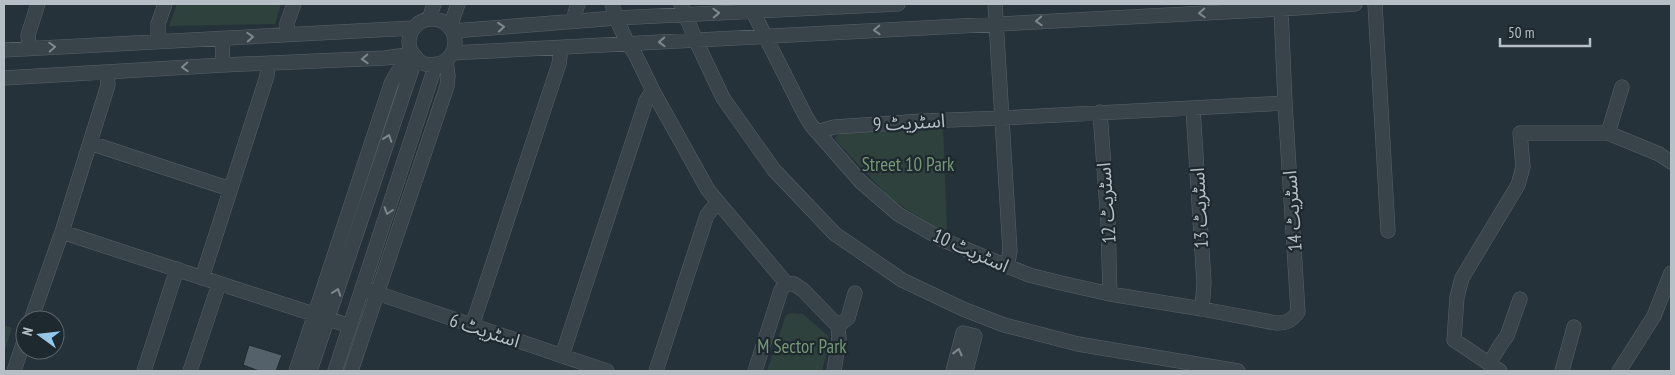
<svg xmlns="http://www.w3.org/2000/svg" width="1675" height="375" viewBox="0 0 1675 375" font-family="'PT Sans Narrow','Noto Sans Arabic',sans-serif">
<style>
.green{fill:#2e413c}
.building{fill:#54616a;stroke:#202b31}
.lines{fill:none;stroke-linecap:round;stroke-linejoin:round}
.minor-casing{stroke:#576268;stroke-width:15}
.minor{stroke:#39444a;stroke-width:14}
.oneway{stroke:#7d888e}
.labels{text-anchor:middle;stroke-width:4.5;stroke-linejoin:round;paint-order:stroke}
.street-label{font-size:19px;fill:#b5bfc5;stroke:#1e292f}
.park-label{font-size:19px;fill:#769876;stroke:#1e292f}
</style>
<rect width="100%" height="100%" fill="#263239"/>
<path class="green" d="M177,4H281L275,24L169,26Z
M943,127L947,229L941,231L891,199L838,143L835,138L839,134L848,132Z
M791,313L803,314L828,336V349L822,371H767L786,315Z
M4,325L12,328L4,353Z"/>
<path class="building" d="M249,345L282,355L276,371H259L243,365Z"/>
<g class="lines">
<defs>
<path id="minor" d="M612,4L616,18L628,44L635,54L654,93L708,190L786,283L794,284L803,290L838,326L839,339L834,371
M681,4L696,41L723,98L774,170L835,234L902,280L963,309L1004,325L1078,344L1238,371
M749,4L805,115L811,125L861,182L898,214L943,240L1029,275L1061,283L1110,294L1202,309L1276,323C1287,323 1291,321 1298,312L1285,103L1281,9
M995,4L1010,251L1007,267
M1375,4L1388,231
M429,19L434,4
M409 42a23 23 0 1 1 46 0a23 23 0 1 1-46 0Z
M577,21L575,13L578,4
M450,27L458,4
M453,31L616,18L898,4
M287,35V23L294,4
M222,39L223,65
M158,42V24L165,4
M29,48L28,35L38,4
M4,50L413,28
M452,53L1281,9L1355,4
M4,78L223,65L385,58L413,54
M1622,87L1608,133L1659,154L1671,162
M1193,108L1204,283L1202,309
M1100,112L1108,223L1110,294
M817,132L834,127L923,121L1002,118L1285,103
M90,143L230,189
M62,232L350,326
M202,278L267,76L268,64
M368,290L607,371
M31,320L62,232L108,85L107,72
M472,326L559,64L561,48
M838,326L848,318L855,293
M562,356L646,101L649,96L654,93
M1489,364L1501,344L1507,336L1520,299
M14,371L25,338
M144,371L177,269
M190,371L219,284
M296,371L391,84C397,71 403,63 413,54
M310,371L416,57
M335,371L436,64
M351,371L447,86L448,76L446,60
M656,371L707,215L717,203
M755,371L781,290L786,283
M953,371L963,333L975,336L966,371
M1500,371L1454,340L1457,297L1462,278L1518,185L1523,167L1520,133H1608
M1562,371L1574,327
M1619,371L1654,316L1671,273"/>
</defs>
<use href="#minor" class="minor-casing"/>
<use href="#minor" class="minor"/>
</g>
<defs><path id="oneway-chevron" d="M-2-3.5L2.5 0L-2 3.5" fill="none" stroke-width="1.6" stroke-linecap="round" stroke-linejoin="round" transform="scale(1.25)"/></defs>
<g class="oneway">
<use href="#oneway-chevron" transform="translate(716 13) rotate(-2)"/>
<use href="#oneway-chevron" transform="translate(1202 13) rotate(177)"/>
<use href="#oneway-chevron" transform="translate(1039 21) rotate(177)"/>
<use href="#oneway-chevron" transform="translate(501 27) rotate(-5)"/>
<use href="#oneway-chevron" transform="translate(877 30) rotate(177)"/>
<use href="#oneway-chevron" transform="translate(250 37) rotate(-3)"/>
<use href="#oneway-chevron" transform="translate(662 42) rotate(178)"/>
<use href="#oneway-chevron" transform="translate(52 47) rotate(-3)"/>
<use href="#oneway-chevron" transform="translate(365 59) rotate(177)"/>
<use href="#oneway-chevron" transform="translate(185 67) rotate(177)"/>
<use href="#oneway-chevron" transform="translate(388 138) rotate(-71)"/>
<use href="#oneway-chevron" transform="translate(388 211) rotate(108)"/>
<use href="#oneway-chevron" transform="translate(337 292) rotate(-71)"/>
<use href="#oneway-chevron" transform="translate(958 352) rotate(-76)"/>
</g>
<g class="labels">
<g class="street-label">
<text transform="translate(909 122) rotate(-3)" y="7">اسٹریٹ 9</text>
<text transform="translate(1106 203) rotate(-94)" y="7">اسٹریٹ 12</text>
<text transform="translate(1199 208) rotate(-93)" y="7">اسٹریٹ 13</text>
<text transform="translate(1292 211) rotate(-94)" y="7">اسٹریٹ 14</text>
<text transform="translate(971 250) rotate(24)" y="7">اسٹریٹ 10</text>
<text transform="translate(485 330) rotate(18)" y="7">اسٹریٹ 6</text>
</g>
<g class="park-label">
<text x="908" y="171">Street 10 Park</text>
<text x="802" y="353">M Sector Park</text>
</g>
</g>
<rect width="1675" height="375" fill="none" stroke="#b5bfc5" stroke-width="10"/>
<g transform="translate(40 335) rotate(285)"><circle r="24" fill="#1e292f" stroke="#5a656b"/>
<path d="M0-4L9 19L0 12L-9 19Z" fill="#94c8eb"/>
<text y="-8" font-size="14" font-weight="bold" text-anchor="middle" fill="#b5bfc5">N</text>
</g>
<path d="M1500 38v8h90v-8" fill="none" stroke="#b5bfc5" stroke-width="2.5"/>
<text x="1508" y="38" font-size="15" fill="#b5bfc5" stroke="#1e292f" stroke-width="4" paint-order="stroke">50 m</text>
</svg>
